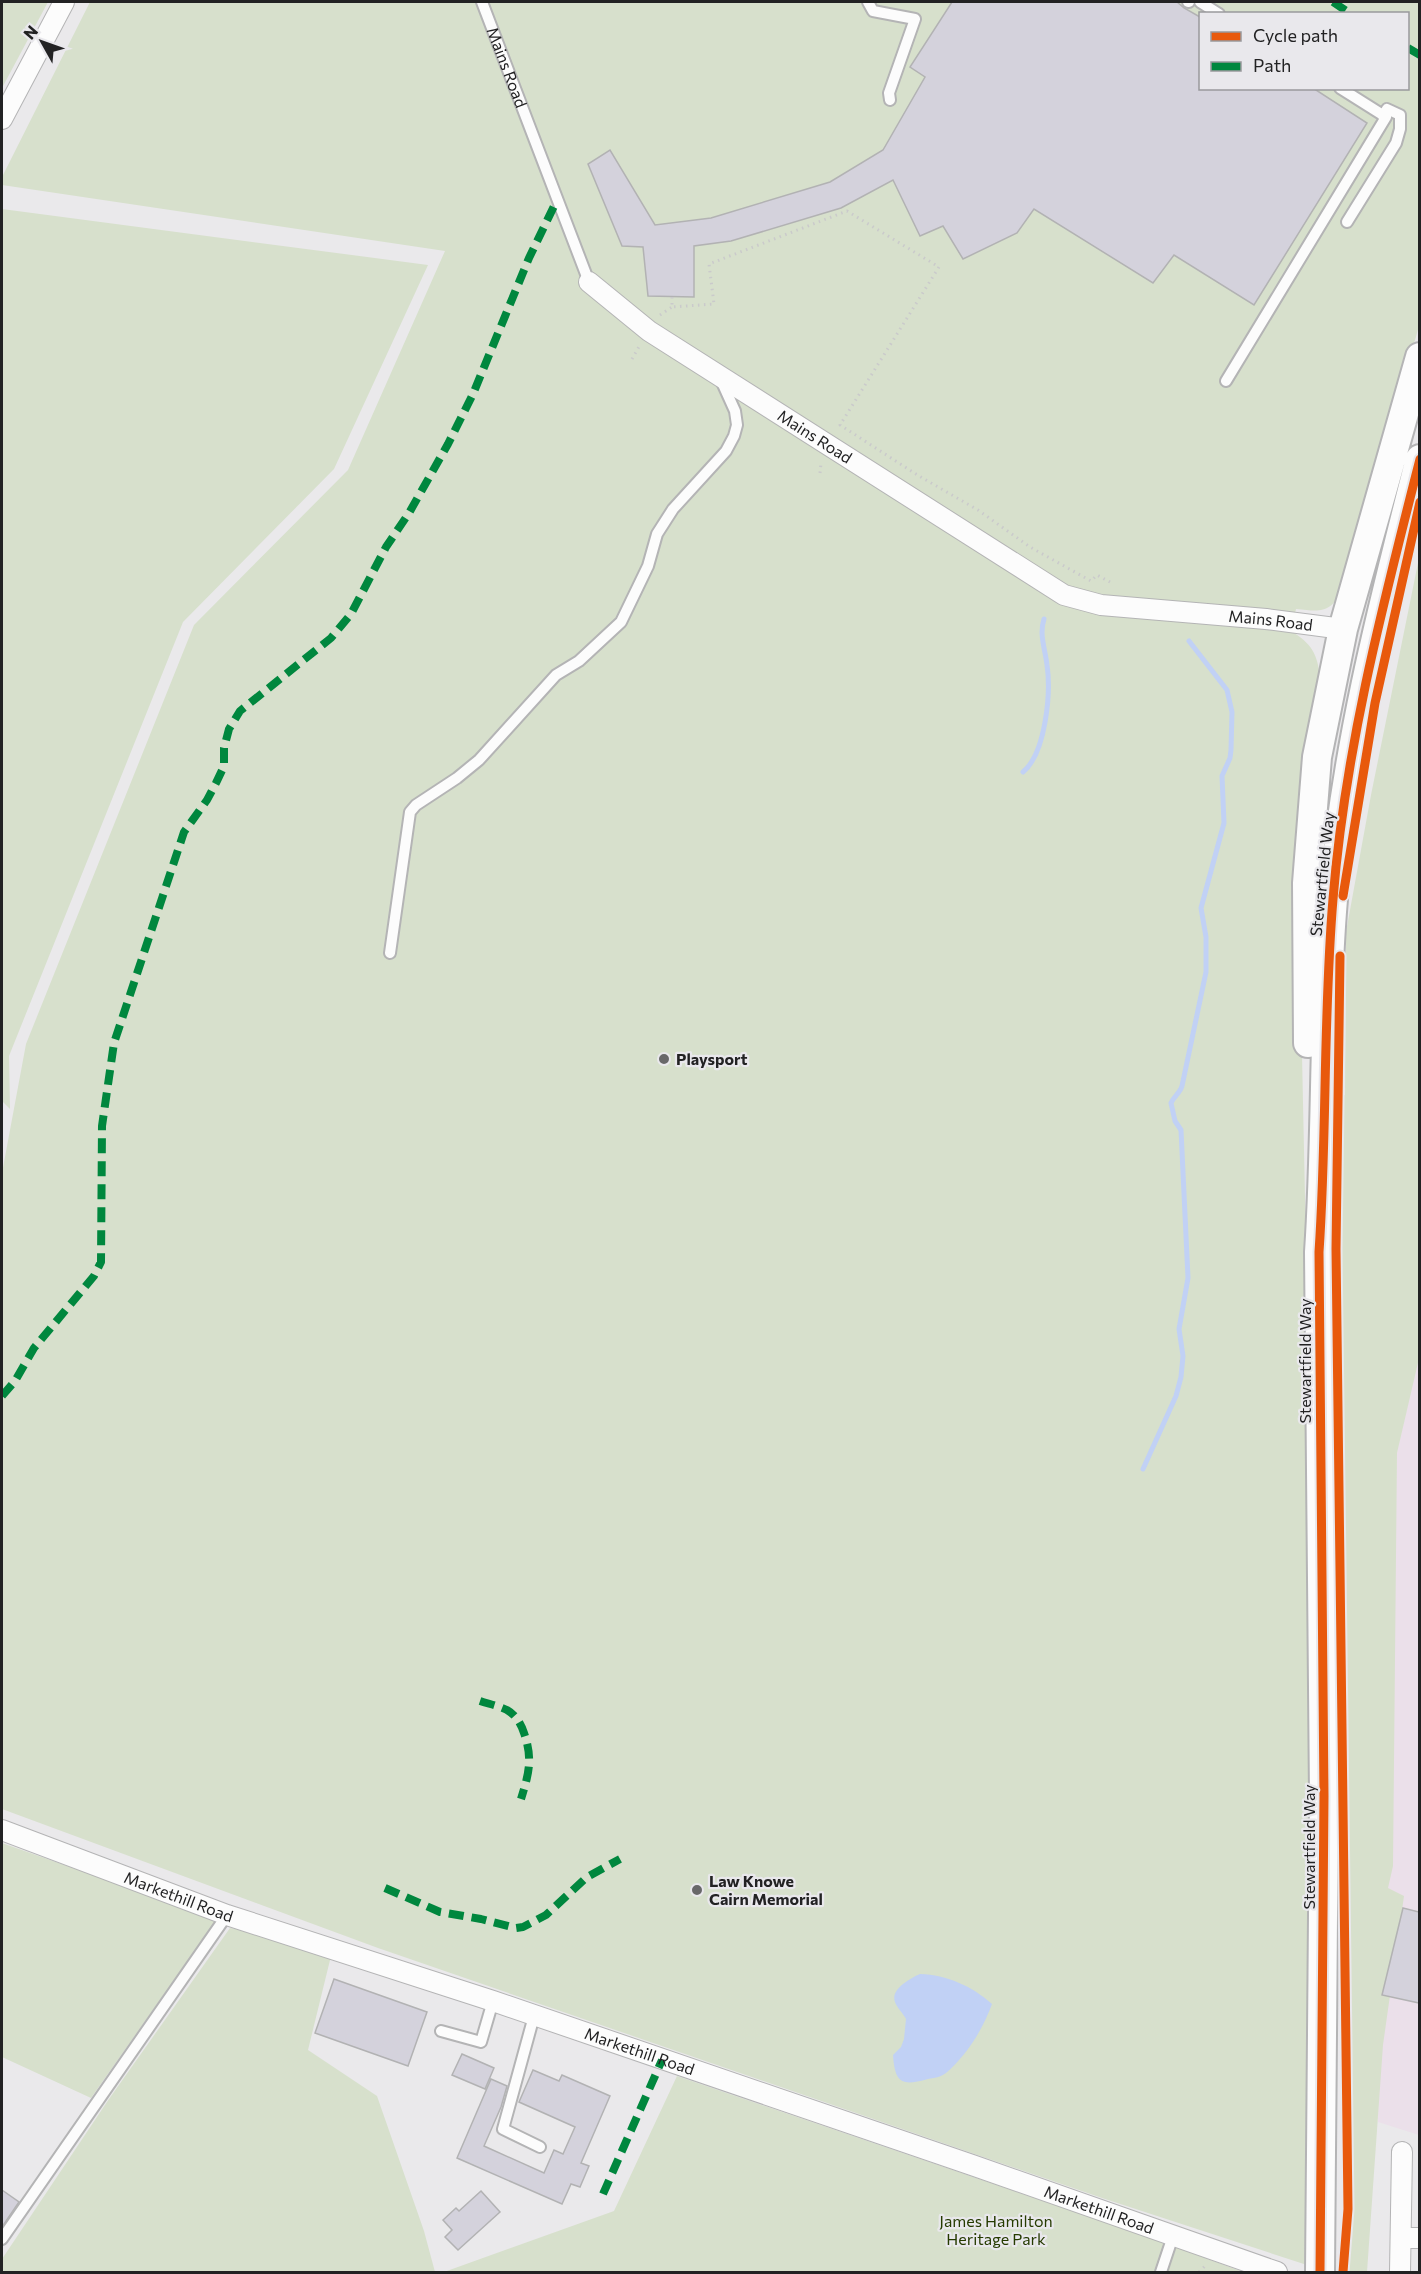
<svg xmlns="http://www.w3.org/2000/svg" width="1421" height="2274" viewBox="0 0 1421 2274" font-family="Commissioner,sans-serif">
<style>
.industrial{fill:#ebe0ea}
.green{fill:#d7e0cc;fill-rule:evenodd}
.water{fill:#c1d1f5}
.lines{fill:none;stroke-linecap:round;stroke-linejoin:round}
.stream{stroke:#c1d1f5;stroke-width:5}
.building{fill:#d4d2dc;stroke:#b2b2b3;stroke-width:1.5}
.lane-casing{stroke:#b4b4b5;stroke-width:14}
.street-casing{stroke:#b4b4b5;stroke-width:22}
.secondary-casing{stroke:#b4b4b5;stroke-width:32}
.path{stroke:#cacacb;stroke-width:3;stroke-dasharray:1.5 4.5;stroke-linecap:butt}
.lane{stroke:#fcfcfc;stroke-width:10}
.street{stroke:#fcfcfc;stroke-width:20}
.secondary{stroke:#fcfcfc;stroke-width:28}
.quiet{stroke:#00873e;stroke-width:8;stroke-dasharray:15 8;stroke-linecap:butt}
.cycleway-casing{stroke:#e9e8ec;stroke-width:13}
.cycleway{stroke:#e8590c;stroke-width:9}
.poi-dot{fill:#686869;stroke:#e9e8ec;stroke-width:2}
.labels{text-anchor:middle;stroke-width:4.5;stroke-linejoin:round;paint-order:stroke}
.street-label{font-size:16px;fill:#222223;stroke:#e9e8ec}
.poi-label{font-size:16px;font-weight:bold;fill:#222223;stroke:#e9e8ec;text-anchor:start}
.park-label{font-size:16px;fill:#263b00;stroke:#e9e8ec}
</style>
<rect width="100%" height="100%" fill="#eae9eb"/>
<path class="industrial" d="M1419,1354V2135L1378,2122L1397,1453Z"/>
<path class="green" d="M2,2H48L2,88Z
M90,2H1419V326L1344,589C1329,613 1323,612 1296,609L1291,631C1311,643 1318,654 1320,678L1299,912L1311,1483L1309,1910L1310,2266L1102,2198L378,1948L2,1809V1173L26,1044L194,625L348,470L445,251L2,185V177ZM1200,14H1408V88H1200Z
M2,209L428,265L334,469L183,622L9,1056L10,1109L2,1101Z
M1419,558L1420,1354L1397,1453L1393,1866L1388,1888L1404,1896L1383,2045L1367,2272H1343L1348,2209L1336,1249L1338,1096L1345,1095L1346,932L1371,795Z
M2,1843L217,1919L91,2098L2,2057Z
M230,1928L260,1933L331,1956L308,2050L377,2096L424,2231L435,2272H2V2259L109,2099Z
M677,2076L1146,2236L1243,2272H444L614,2211Z"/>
<path class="water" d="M920,1974C947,1975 972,1986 992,2004C983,2029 967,2055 946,2073C941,2077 934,2078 928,2079C902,2086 895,2084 893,2055L901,2047L904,2039L906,2019C903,2013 897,2008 895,2002C890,1989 911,1978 920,1974Z"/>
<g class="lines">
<path class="stream" d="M1023,772C1046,753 1051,692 1047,665C1045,648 1039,635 1044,619
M1143,1469L1176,1396L1181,1377L1183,1356L1179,1329L1188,1278L1181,1130L1175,1121L1171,1103C1174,1096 1180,1093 1182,1086L1206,972V937L1201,908L1224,823L1222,776L1230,758L1231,750L1232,712L1227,690L1189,641"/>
</g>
<path class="building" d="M952,2H1177L1184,8L1200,17V88H1313L1367,123L1254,305L1174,255L1153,283L1034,209L1017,233L963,259L943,226L920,236L893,180L841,208L731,241L694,246V297L648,296L643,247L622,246L588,164L610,150L655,225L711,218L830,182L883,150L925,77L910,67Z
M1403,1908L1419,1912V2003L1382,1995Z
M334,1979L427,2012L408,2066L315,2033Z
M462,2054L494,2068L485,2089L452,2075Z
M533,2070L559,2081L562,2075L610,2096L581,2163L589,2166L580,2187L571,2184L562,2204L457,2158L491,2079L507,2086L501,2107L484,2146L544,2173L554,2150L563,2154L575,2127L519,2102Z
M2,2190L19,2202L2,2227Z
M481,2191L500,2212L458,2250L445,2237L452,2230L443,2220L456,2208L459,2211Z"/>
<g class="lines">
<defs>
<g id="lane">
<path id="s1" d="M482,2L589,282"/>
<path d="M868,2L873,11L915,19L889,93L890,100"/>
<path d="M1188,2H1189"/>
<path d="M1200,2L1219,14"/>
<path d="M1347,222L1396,143L1400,129V115L1387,109L1383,116"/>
<path d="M1226,381L1386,117L1340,88"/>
<path d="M390,953L410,812L416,805L457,778L479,760L556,675L579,661L621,622L648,566L657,534L673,509L726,451L734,436L737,425L735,411L721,380"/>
<path d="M534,2016L503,2129L540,2147"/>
<path d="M441,2031L481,2042L493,2001"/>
<path d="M2,2239L227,1915"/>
<path d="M1161,2272L1173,2236"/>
</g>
<g id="street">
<path d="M2,119L64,2"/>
<path id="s2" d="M589,282L649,331L1064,595L1101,605L1266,619L1343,629"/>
<path id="s3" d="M2,1830L227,1915L493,2001L972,2165L1277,2272"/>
<path d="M1401,2238H1420"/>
<path d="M1400,2272L1402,2152"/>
</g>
<path id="secondary" d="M1308,1043L1307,883L1317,757L1343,629L1420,357
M1320,2272L1324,1796L1319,1252C1327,1135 1323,1017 1333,899C1345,749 1383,604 1420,459"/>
</defs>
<use href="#lane" class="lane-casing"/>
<use href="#street" class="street-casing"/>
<use href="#secondary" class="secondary-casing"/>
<path class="path" d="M672,297V307L714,304L709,264L847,211L939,267L840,425L919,476L978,510L1030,547L1091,581L1097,575L1110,582
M660,315L672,307
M632,359L640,345
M820,473L821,463
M1199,2272L1206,2265"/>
<use href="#lane" class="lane"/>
<use href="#street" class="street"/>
<use href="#secondary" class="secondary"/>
<path class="quiet" d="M1333,2L1351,14
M1408,48L1420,55
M2,1396L15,1381L34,1348L94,1276L101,1262L102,1126L114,1043L184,832L207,800L216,783L224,766V748L229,729L240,711L331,638L351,614L386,547L409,513L448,444L473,394L529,258L557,200
M480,1701C489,1704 499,1706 507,1710C516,1715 521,1724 524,1733C533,1759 529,1773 521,1799
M385,1888L440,1912L481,1919L516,1928L523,1927L546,1915L587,1877L620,1859
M603,2194L662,2060"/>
<defs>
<path id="cycleway" d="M1343,896L1375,703L1420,502
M1340,956L1336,1249L1348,2209L1343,2272
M1320,2272L1324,1796L1319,1252C1327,1135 1323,1017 1333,899C1345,749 1383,604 1420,459"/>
</defs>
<use href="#cycleway" class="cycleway-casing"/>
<use href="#cycleway" class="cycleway"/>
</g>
<g class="poi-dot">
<circle cx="664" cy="1059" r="6"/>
<circle cx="697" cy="1890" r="6"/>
</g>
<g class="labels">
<g class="street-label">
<text dy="6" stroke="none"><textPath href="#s1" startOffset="70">Mains Road</textPath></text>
<text dy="6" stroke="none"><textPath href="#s2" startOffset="274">Mains Road</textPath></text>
<text dy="6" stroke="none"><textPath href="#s2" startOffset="778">Mains Road</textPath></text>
<text transform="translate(1322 874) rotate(-84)" y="6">Stewartfield Way</text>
<text transform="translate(1305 1361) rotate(-90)" y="6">Stewartfield Way</text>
<text transform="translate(1309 1847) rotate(-90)" y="6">Stewartfield Way</text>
<text dy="6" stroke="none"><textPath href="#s3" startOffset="189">Markethill Road</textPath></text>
<text dy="6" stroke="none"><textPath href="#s3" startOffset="675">Markethill Road</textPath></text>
<text dy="6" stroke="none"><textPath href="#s3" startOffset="1161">Markethill Road</textPath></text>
</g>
<g class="poi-label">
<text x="676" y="1065">Playsport</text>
<text x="709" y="1887">Law Knowe<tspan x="709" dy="18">Cairn Memorial</tspan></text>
</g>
<g class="park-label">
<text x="996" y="2227">James Hamilton<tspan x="996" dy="18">Heritage Park</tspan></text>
</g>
</g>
<rect width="1421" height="2274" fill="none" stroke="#222223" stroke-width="6"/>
<rect x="1199" y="12" width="210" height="78" fill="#e9e8ec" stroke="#99999c" stroke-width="1.5"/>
<rect x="1211" y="32" width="30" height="9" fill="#e8590c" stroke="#99999c" stroke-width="1.5"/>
<text x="1253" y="42" font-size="18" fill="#222223">Cycle path</text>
<rect x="1211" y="62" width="30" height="9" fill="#00873e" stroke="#99999c" stroke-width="1.5"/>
<text x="1253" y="72" font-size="18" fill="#222223">Path</text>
<g transform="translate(42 42) rotate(310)" stroke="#e9e8ec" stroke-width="4.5" paint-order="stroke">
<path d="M0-4.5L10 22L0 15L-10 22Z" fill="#222223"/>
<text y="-9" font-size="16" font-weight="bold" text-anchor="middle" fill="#222223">N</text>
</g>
</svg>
